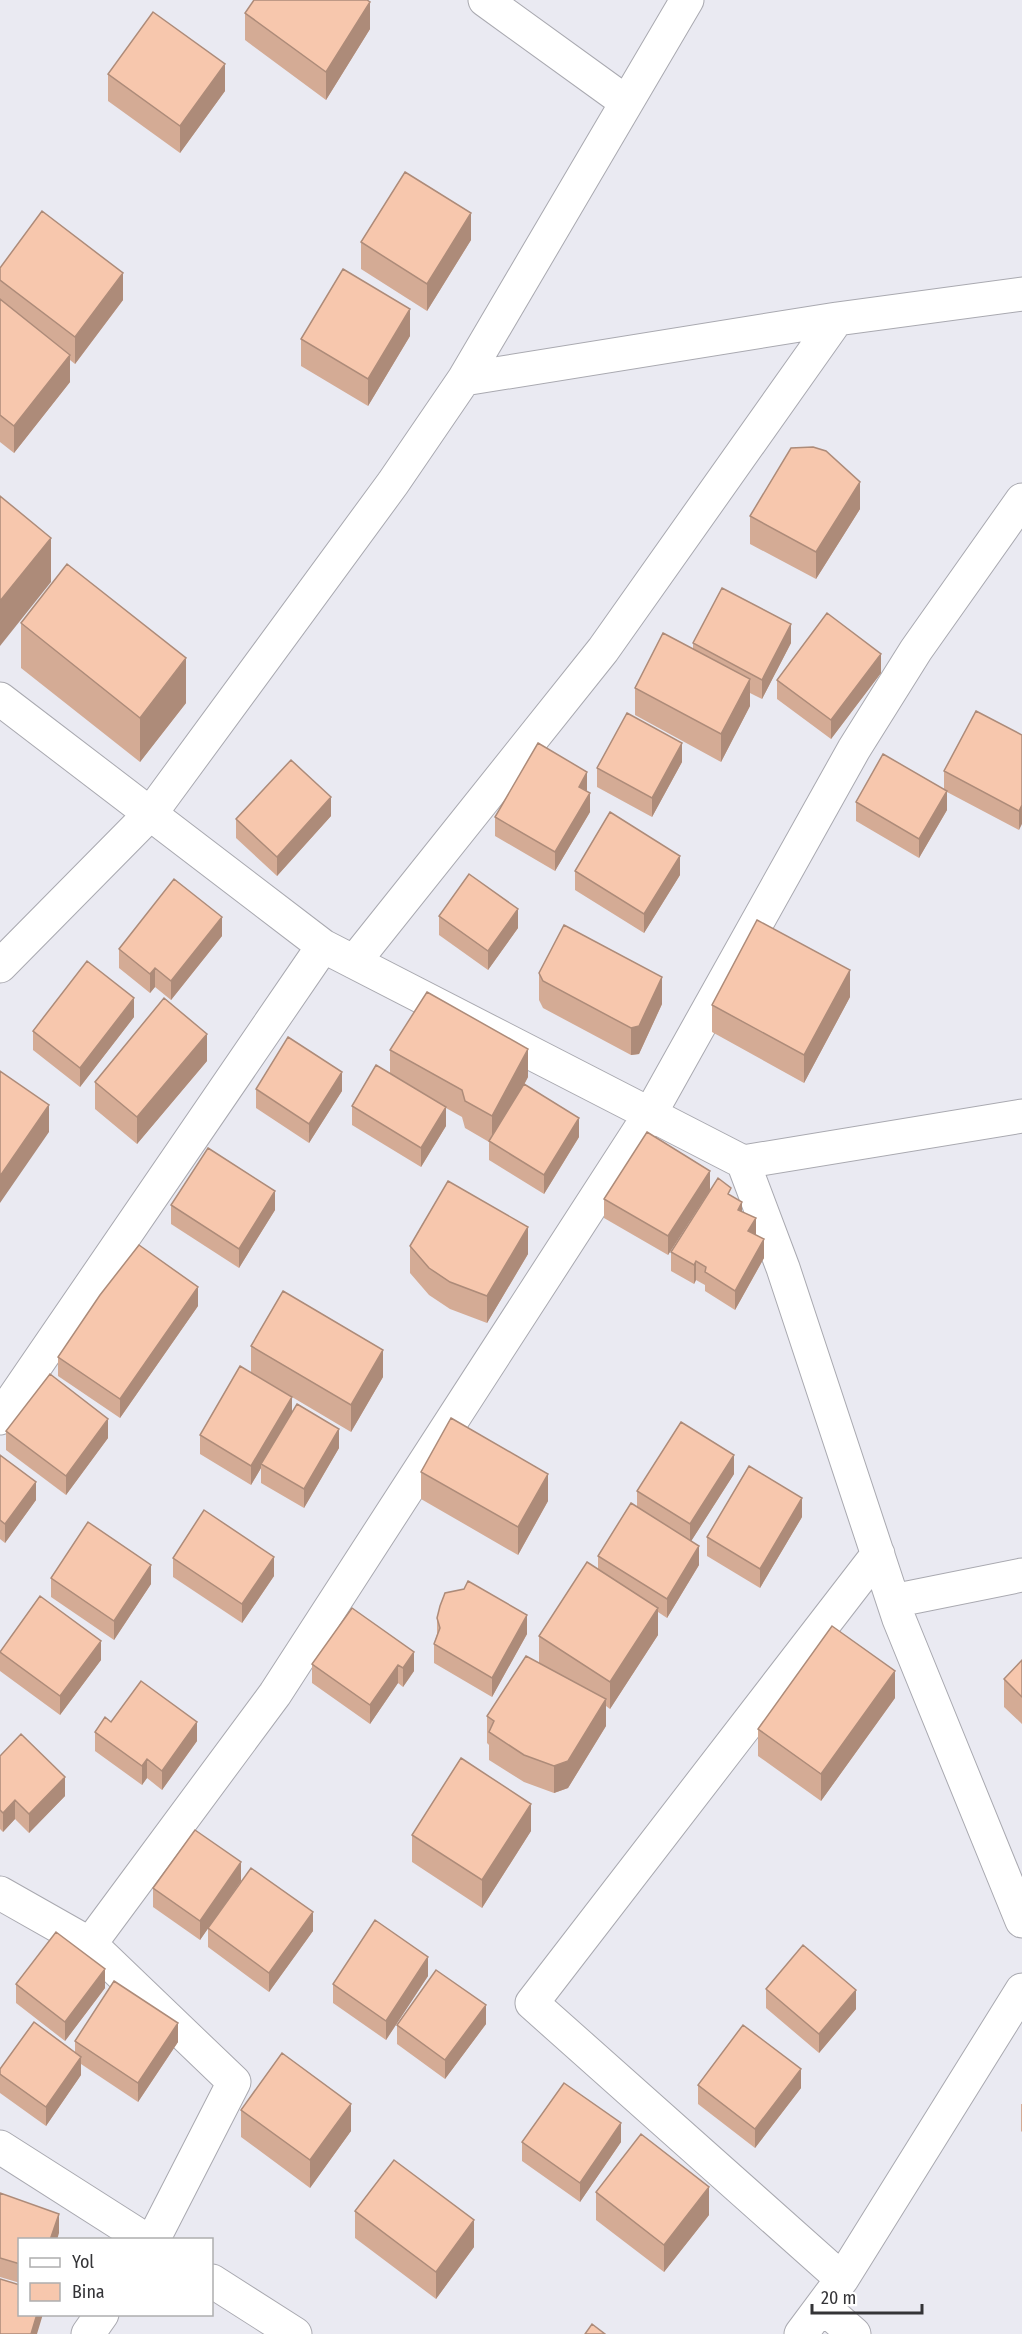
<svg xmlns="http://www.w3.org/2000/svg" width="1022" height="2334" viewBox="0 0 1022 2334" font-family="'Fira Sans Condensed',sans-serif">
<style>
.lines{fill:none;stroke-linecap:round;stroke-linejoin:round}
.minor-casing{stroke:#a9a9b0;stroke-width:35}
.minor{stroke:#fff;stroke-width:33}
.wall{fill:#d4ab95}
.shaded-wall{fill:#ad8b79}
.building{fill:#f7c7ad;stroke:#ad8b79;stroke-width:1.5}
</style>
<rect width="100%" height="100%" fill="#eaeaf2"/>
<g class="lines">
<defs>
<path id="minor" d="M485,0L626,102
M464,379L837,319L1022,294
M0,699L323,946L743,1162L783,1268L899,1619L1022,1921
M354,962L603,650L837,319
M0,966L151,813L393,483L464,379L687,0
M743,1162L1022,1116
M0,1418L323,946
M893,1601L1022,1575
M0,1893L90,1944L234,2082L153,2240
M90,1944L275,1694L650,1114L854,749L916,650L1022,500
M0,2147L146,2240
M842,2279L532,2003L878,1554
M212,2281L295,2334
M822,2306L854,2334
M88,2334L102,2314
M801,2334L842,2279L1022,1990"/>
</defs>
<use href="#minor" class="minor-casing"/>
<use href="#minor" class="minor"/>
</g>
<path class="wall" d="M245,13L370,29L326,100L245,40Z
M108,74L225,91L180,153L108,101Z
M471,240L427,311L361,269V242Z
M0,280L123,300L75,364L70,360V382L14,453L0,442Z
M410,336L368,406L301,366V339Z
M860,509L816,579L750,544V516Z
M21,623L186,703L140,762L21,668Z
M693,643H791L762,699L750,693V706L721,762L635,715V688L693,649Z
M881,673L831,739L777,699V680Z
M1022,735L1019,830L947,792V810L919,858L856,821V802L944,789V771Z
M682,762L652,817L597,787V768Z
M590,812L555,871L495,836V817Z
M331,816L277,876L236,838V819Z
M575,871L680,875L644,933L575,890Z
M439,916L518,928L488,970L439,935Z
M222,936L171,1000L155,987L150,993L119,968V949Z
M539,973L662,1004L639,1054L631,1055L543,1008L539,1000Z
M850,997L804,1083L712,1032V1005Z
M134,1017L80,1087L33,1050V1031Z
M390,1050L528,1077L523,1087L579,1137L544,1194L489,1160V1142L465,1128L462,1117L446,1108V1126L421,1167L352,1125V1106L390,1073Z
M207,1061L137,1144L95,1109V1082Z
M256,1089L342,1091L309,1143L256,1108Z
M710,1190L668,1255L604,1218V1199Z
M731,1196L742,1212L756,1235L764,1258L735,1310L705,1291V1285L696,1280L694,1284L671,1271V1252Z
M171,1205L275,1210L239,1268L171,1224Z
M410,1246L528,1254L487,1323L450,1309L429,1295L410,1273Z
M198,1306L120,1418L58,1376V1357Z
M251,1346L383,1377L351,1432L292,1397V1413L339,1448L304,1508L261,1483V1468L251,1485L200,1454V1435L251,1373Z
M6,1431L108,1438L66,1495L6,1450Z
M0,1455L36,1500L5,1543L0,1539Z
M421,1472L548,1501L518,1555L421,1499Z
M734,1474L691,1541L699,1565L667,1618L658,1612V1635L610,1709L606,1706V1726L568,1788L554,1793L524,1782L489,1760V1745L487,1743V1716L544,1666L539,1663V1636L598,1569V1556L637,1507V1491Z
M802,1517L760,1588L707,1556V1537Z
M173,1558L274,1576L242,1623L173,1577Z
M51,1578L151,1584L114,1640L51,1597Z
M352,1608L414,1671L403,1687L398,1683L370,1724L312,1683V1664Z
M437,1618L527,1634L492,1697L434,1663V1644L437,1634Z
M0,1651L101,1660L60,1715L0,1671Z
M1022,1660V1724L1004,1707V1679Z
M895,1698L821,1801L758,1756V1729Z
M111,1722L197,1741L162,1790L147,1778L142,1785L95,1751V1732Z
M0,1756L65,1796L29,1833L15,1819L3,1832L0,1829Z
M531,1831L482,1908L412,1862V1835Z
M241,1881L200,1940L153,1907V1888Z
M208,1928L313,1931L269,1992L208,1947Z
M428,1976L386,2040L333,2003V1984Z
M16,1984L105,1988L65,2041L16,2003Z
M766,1989L856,2009L819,2053L766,2008Z
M486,2024L445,2079L397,2044V2025Z
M75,2041L178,2042L138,2102L81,2064V2075L46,2126L0,2093V2069L75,2052Z
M698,2085L801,2088L755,2148L698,2104Z
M1021,2104H1022V2132L1021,2131Z
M241,2110L351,2131L310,2188L241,2137Z
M522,2142H621L580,2202L522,2161Z
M596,2192L709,2215L664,2272L596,2220Z
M0,2193L59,2233L20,2240V2283L0,2277Z
M355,2211L474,2247L436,2299L355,2238Z"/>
<path class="shaded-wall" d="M370,2V29L326,100V72Z
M225,64V91L180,153V126Z
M471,213V240L427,311V284Z
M123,273V300L75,364V337Z
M410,309V336L368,406V379Z
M70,355V382L14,453V426Z
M860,482V509L816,579V552Z
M51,538V582L0,646V601Z
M791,624V643L762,699V680Z
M881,654V673L831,739V720Z
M186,658V703L140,762V718Z
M750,679V706L721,762V734Z
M682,743V762L652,817V798Z
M587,772V791L579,787Z
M947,791V810L919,858V839Z
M590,793V812L555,871V852Z
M331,797V816L277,876V857Z
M1022,805V824L1019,830V811Z
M680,856V875L644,933V914Z
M518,909V928L488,970V951Z
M222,917V936L171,1000V981Z
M155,968V987L150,993V974Z
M850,970V997L804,1083V1055Z
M662,977V1004L639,1054L631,1055V1028Z
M134,998V1017L80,1087V1068Z
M207,1034V1061L137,1144V1117Z
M528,1049V1077L492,1143V1116Z
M342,1072V1091L309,1143V1124Z
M49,1105V1132L0,1203V1176Z
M446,1107V1126L421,1167V1148Z
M579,1118V1137L544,1194V1175Z
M710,1171V1190L668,1255V1236Z
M275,1191V1210L239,1268V1249Z
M742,1202V1221L738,1210Z
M756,1218V1237L748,1231Z
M528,1227V1254L487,1323V1296Z
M764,1239V1258L735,1310V1291Z
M696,1261V1280L694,1284V1265Z
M198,1287V1306L120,1418V1399Z
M383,1350V1377L351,1432V1405Z
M292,1397V1416L261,1464V1468L251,1485V1466Z
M108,1419V1438L66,1495V1476Z
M339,1429V1448L304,1508V1489Z
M734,1455V1474L690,1543V1524Z
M548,1474V1501L518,1555V1527Z
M36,1482V1500L5,1543V1524Z
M802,1498V1517L760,1588V1569Z
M699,1546V1565L667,1618V1599Z
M274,1557V1576L242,1623V1604Z
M151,1565V1584L114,1640V1621Z
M658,1608V1635L610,1709V1682Z
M527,1615V1634L492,1697V1678Z
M101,1641V1660L60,1715V1696Z
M414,1652V1671L403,1687V1668Z
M398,1665V1683L370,1724V1705Z
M895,1671V1698L821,1801V1774Z
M606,1699V1726L568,1788L554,1793V1766Z
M197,1722V1741L162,1790V1771Z
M147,1759V1778L142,1785V1766Z
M65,1777V1796L29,1833V1814Z
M15,1800V1819L3,1832V1813Z
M531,1804V1831L482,1908V1880Z
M241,1862V1881L200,1940V1921Z
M313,1912V1931L269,1992V1973Z
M428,1957V1976L386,2040V2021Z
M105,1969V1988L65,2041V2022Z
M856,1990V2009L819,2053V2034Z
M486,2005V2024L445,2079V2060Z
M178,2023V2042L138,2102V2083Z
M81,2057V2075L46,2126V2107Z
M801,2069V2088L755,2148V2129Z
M351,2104V2131L310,2188V2160Z
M621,2123V2142L580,2202V2183Z
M709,2187V2215L664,2272V2245Z
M59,2214V2233L57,2240H50Z
M474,2220V2247L436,2299V2272Z
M37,2314H43L37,2334H31Z"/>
<path class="building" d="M254,0H367L370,2L326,72L245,13Z
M153,12L225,64L180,126L108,74Z
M405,172L471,213L427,284L361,242Z
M42,211L123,273L75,337L0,280V268Z
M343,269L410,309L368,379L301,339Z
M0,299L70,355L14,426L0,415Z
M813,447L826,451L860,482L816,552L750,516L791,448Z
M0,496L51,538L0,601Z
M67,564L186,658L140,718L21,623Z
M722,588L791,624L762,680L693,643Z
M827,613L881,654L831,720L777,680Z
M663,633L750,679L721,734L635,688Z
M976,711L1022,735V805L1019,811L944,771Z
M627,713L682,743L652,798L597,768Z
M538,743L587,772L579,787L590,793L555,852L495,817Z
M883,754L947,791L919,839L856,802Z
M291,760L331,797L277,857L236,819Z
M610,812L680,856L644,914L575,871Z
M469,874L518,909L488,951L439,916Z
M174,879L222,917L171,981L155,968L150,974L119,949Z
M757,920L850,970L804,1055L712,1005Z
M564,925L662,977L639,1026L631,1028L543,981L539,973Z
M87,961L134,998L80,1068L33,1031Z
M427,992L528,1049L492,1116L465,1101L462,1090L390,1050Z
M164,998L207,1034L137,1117L95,1082Z
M288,1037L342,1072L309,1124L256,1089Z
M376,1065L446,1107L421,1148L352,1106Z
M0,1071L49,1105L0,1176Z
M524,1084L579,1118L544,1175L489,1141Z
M647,1132L710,1171L668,1236L604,1199Z
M208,1148L275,1191L239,1249L171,1205Z
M718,1178L731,1188L728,1194L742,1202L738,1210L756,1218L748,1231L764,1239L735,1291L705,1272L706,1267L696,1261L694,1265L671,1252Z
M448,1181L528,1227L487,1296L450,1282L429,1268L410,1246Z
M139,1245L198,1287L120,1399L58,1357L100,1295Z
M283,1291L383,1350L351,1405L251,1346Z
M240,1366L292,1397L251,1466L200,1435Z
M50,1374L108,1419L66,1476L6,1431Z
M297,1404L339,1429L304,1489L261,1464Z
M451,1418L548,1474L518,1527L421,1472Z
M681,1422L734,1455L690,1524L637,1491Z
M0,1455L36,1482L5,1524L0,1520Z
M749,1466L802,1498L760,1569L707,1537Z
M631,1503L699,1546L667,1599L598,1556Z
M204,1510L274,1557L242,1604L173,1558Z
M88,1522L151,1565L114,1621L51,1578Z
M587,1562L658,1608L610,1682L539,1636Z
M468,1581L527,1615L492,1678L434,1644L440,1628L437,1618L440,1606L445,1593L464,1589Z
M40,1596L101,1641L60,1696L0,1652Z
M352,1608L414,1652L403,1668L398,1665L370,1705L312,1664Z
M832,1626L895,1671L821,1774L758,1729Z
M526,1656L606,1699L568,1761L554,1766L524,1755L489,1732L494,1721L487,1716Z
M1022,1660V1697L1004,1679Z
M141,1681L197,1722L162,1771L147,1759L142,1766L95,1732L105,1717L111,1722Z
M21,1734L65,1777L29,1814L15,1800L3,1813L0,1810V1756Z
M461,1758L531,1804L482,1880L412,1835Z
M195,1830L241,1862L200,1921L153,1888Z
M251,1868L313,1912L269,1973L208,1928Z
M375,1920L428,1957L386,2021L333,1984Z
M56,1932L105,1969L65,2022L16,1984Z
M803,1945L856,1990L819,2034L766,1989Z
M436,1970L486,2005L445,2060L397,2025Z
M114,1981L178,2023L138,2083L75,2041Z
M34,2022L81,2057L46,2107L0,2074V2069Z
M743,2025L801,2069L755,2129L698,2085Z
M282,2053L351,2104L310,2160L241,2110Z
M564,2083L621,2123L580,2183L522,2142Z
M641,2134L709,2187L664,2245L596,2192Z
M394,2160L474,2220L436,2272L355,2211Z
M0,2193L59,2214L50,2240H20V2264L0,2258Z
M0,2279L20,2285V2314H37L31,2334H0Z
M592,2324L605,2334H585Z"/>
<rect x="18" y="2238" width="195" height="78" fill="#ffffff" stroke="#aeaeaf" stroke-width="1.5"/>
<rect x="30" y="2258" width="30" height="9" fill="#ffffff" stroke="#aeaeaf" stroke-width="1.5"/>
<text x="72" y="2268" font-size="18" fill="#343437">Yol</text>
<rect x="30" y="2283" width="30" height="18" fill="#f7c7ad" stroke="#aeaeaf" stroke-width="1.5"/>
<text x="72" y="2298" font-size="18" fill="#343437">Bina</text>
<path d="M812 2304v9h110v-9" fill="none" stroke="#343437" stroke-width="3"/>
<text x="821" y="2304" font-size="18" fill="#343437" stroke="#ffffff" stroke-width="4.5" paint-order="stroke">20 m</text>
</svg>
